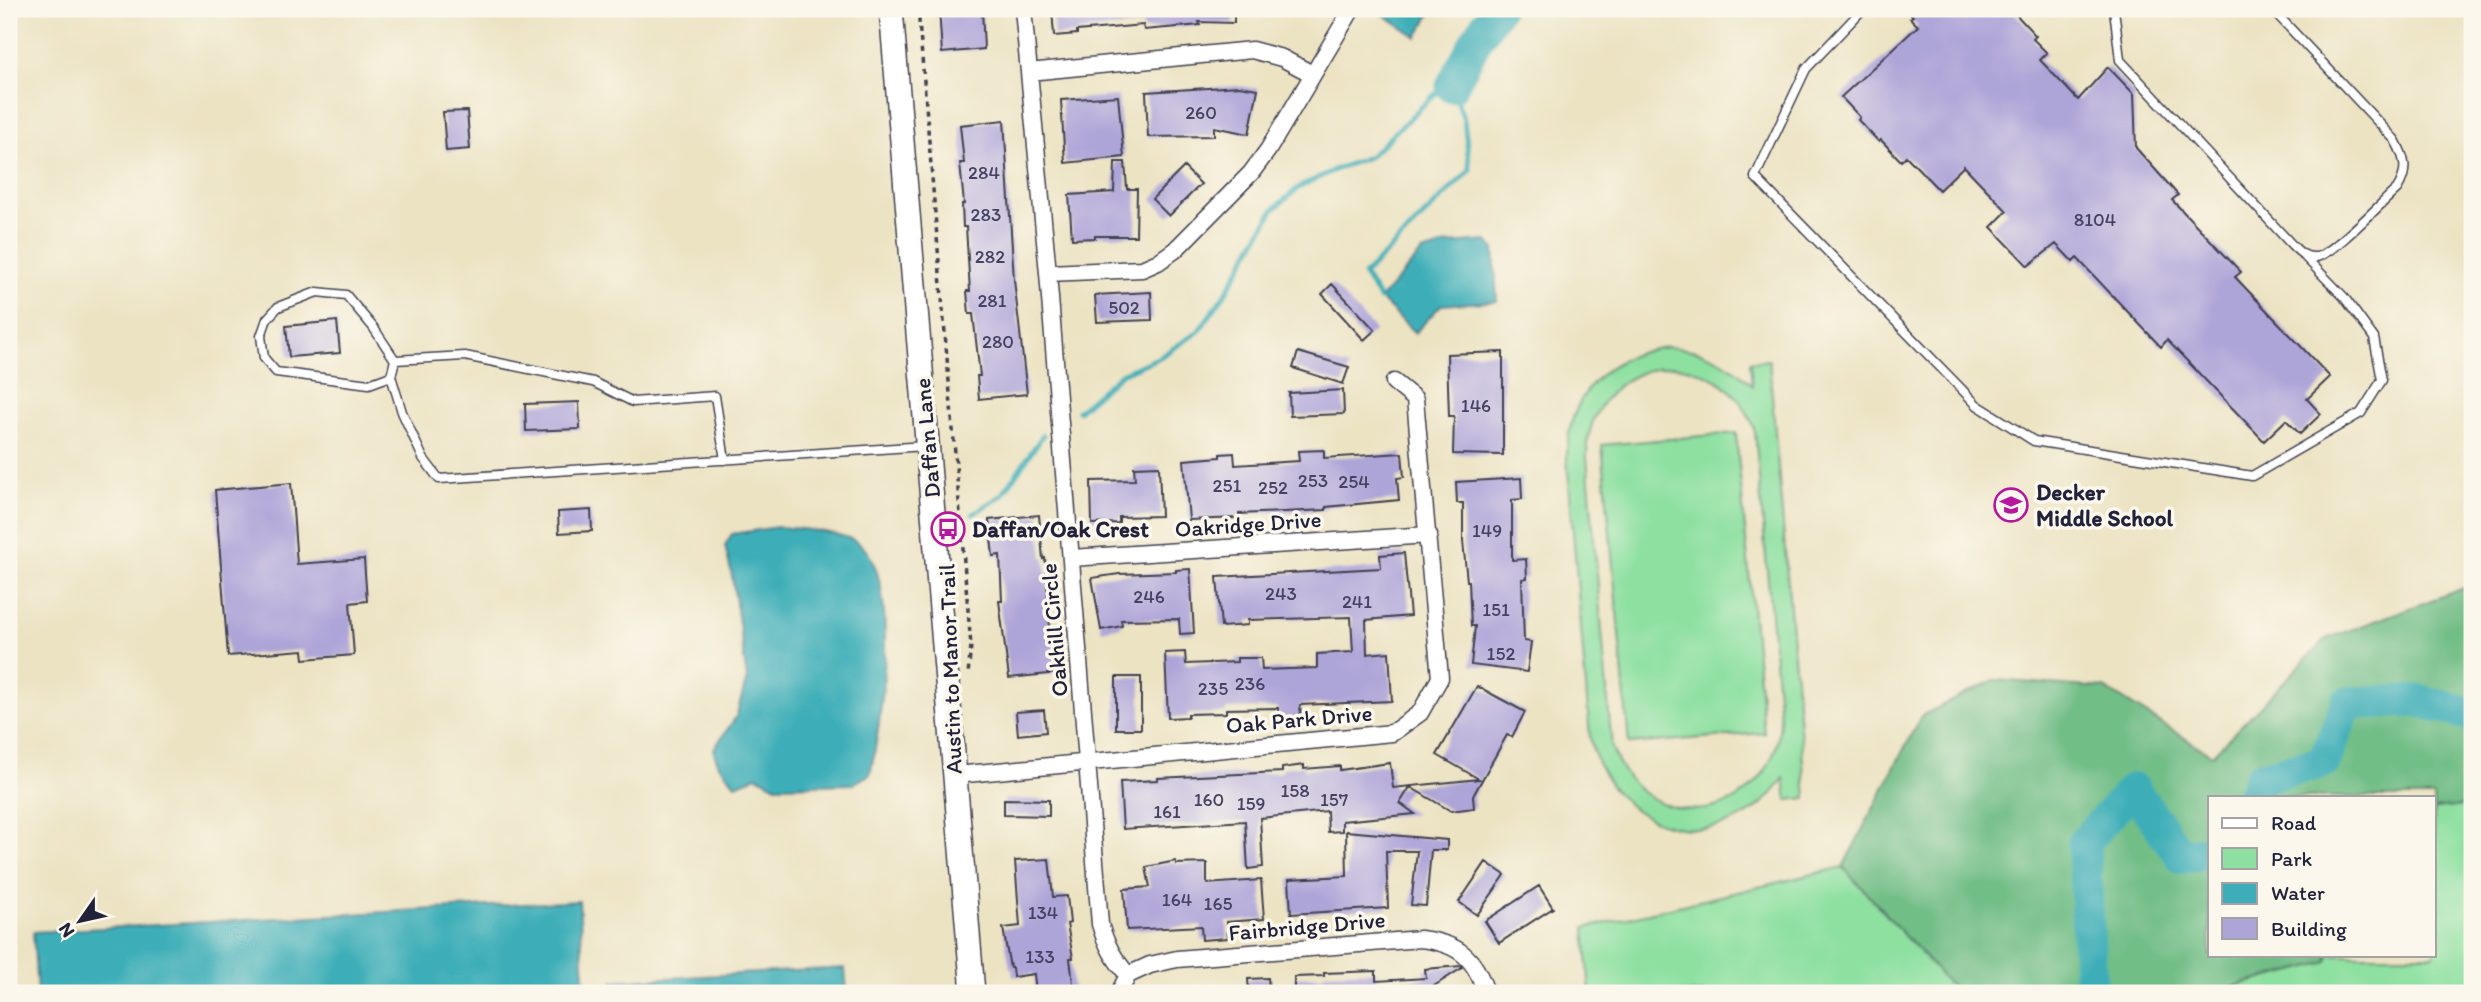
<svg xmlns="http://www.w3.org/2000/svg" width="2481" height="1002" viewBox="0 0 2481 1002" font-family="Itim,sans-serif">
<style>
.green{fill:#8ee0a1;stroke:#58816e;stroke-width:2;fill-rule:evenodd}
.forest{fill:#72be87;stroke:#4a7061;stroke-width:2}
.water{fill:#3daeb8;stroke:#30687a;stroke-width:2}
.lines{fill:none;stroke-linecap:round;stroke-linejoin:round}
.stream{stroke:#3daeb8;stroke-width:5}
.river{stroke:#3daeb8;stroke-width:33}
.building{fill:#ada4d8}
.lane-casing{stroke:#403f4f;stroke-width:11}
.street-casing{stroke:#403f4f;stroke-width:19}
.secondary-casing{stroke:#403f4f;stroke-width:26}
.path{stroke:#403f4f;stroke-width:3.5;stroke-dasharray:5 5;stroke-linecap:butt}
.lane{stroke:#fff;stroke-width:8}
.street{stroke:#fff;stroke-width:16}
.secondary{stroke:#fff;stroke-width:23}
.labels{text-anchor:middle;stroke-width:7;stroke-linejoin:round;paint-order:stroke}
.number-label{font-size:19px;fill:#454262}
.street-label{font-size:23px;fill:#22223b;stroke:#fbf7ec}
.poi-label{font-size:23px;font-weight:bold;fill:#22223b;stroke:#fbf7ec;text-anchor:start}
</style>
<rect width="100%" height="100%" fill="#fbf7ec"/>
<filter id="ink" filterUnits="userSpaceOnUse"><feTurbulence type="fractalNoise" baseFrequency=".0143" numOctaves="2"/><feDisplacementMap in="SourceGraphic" scale="14" xChannelSelector="R" yChannelSelector="G"/><feConvolveMatrix kernelMatrix="1 2 1 2 8 2 1 2 1" color-interpolation-filters="sRGB"/></filter>
<filter id="wash" filterUnits="userSpaceOnUse"><feTurbulence type="fractalNoise" baseFrequency=".00686" numOctaves="4" result="noise"/><feDisplacementMap in="SourceGraphic" scale="28" xChannelSelector="R" yChannelSelector="G"/><feGaussianBlur stdDeviation="1.57" result="paint"/><feColorMatrix in="noise" values="0 0 0 0 0 0 0 0 0 0 0 0 0 0 0 0 0 1.4 0 .05"/><feComposite in="paint" operator="in"/></filter>
<g filter="url(#wash)">
<rect width="100%" height="100%" fill="#ece3c3"/>
<path class="green" d="M1667,347C1701,348 1728,360 1752,385L1750,362L1769,360L1806,798L1787,800L1784,778C1727,864 1610,835 1590,737L1567,458C1567,396 1606,354 1667,347ZM1673,366C1714,371 1743,393 1755,432L1780,718C1778,822 1648,845 1612,748L1587,458C1586,406 1622,369 1673,366Z
M1736,433L1764,733L1629,744L1602,445Z
M2472,805V993H2207L2328,962V955H2434V809Z
M1843,867L1957,993H1590L1585,928Z"/>
<path class="forest" d="M2472,585V805L2434,809V797H2210V955H2328V962L2207,993H1957L1843,867L1921,716L1994,680L2104,688L2212,755L2326,639Z"/>
<path class="water" d="M1375,9H1433L1417,37Z
M1488,241L1494,249L1497,301L1441,305L1415,333L1380,299L1422,252L1448,244Z
M778,527C799,529 839,531 857,542C903,572 881,727 870,774L853,784L776,786L757,776L736,785L719,765L713,750L736,717L747,678L732,576L725,546L732,534Z
M579,901L585,993H37L33,932Z
M845,968L847,993H613V981Z"/>
<g class="lines">
<path class="stream" d="M1078,411L1121,374L1160,357L1198,332L1227,291L1273,210L1298,188L1336,169L1369,157L1435,94L1452,86L1464,120L1470,170L1364,275L1380,299
M973,514L1002,495L1043,435"/>
<path class="river" d="M1452,86L1477,39L1497,9
M2253,797L2261,777L2324,762L2347,703L2421,701L2472,715
M2091,993L2084,842L2133,789L2182,857L2210,851"/>
</g>
<g id="blocks">
<path class="building" d="M939,9H982L984,49L942,53Z
M1052,9H1234V23L1199,22L1200,25L1144,30L1143,25L1077,31V34L1054,36Z
M1906,9H2011L2036,36L2033,39L2047,53L2040,60L2078,100L2108,67L2134,94L2136,148L2178,195L2172,200L2241,272L2235,277L2330,377L2307,399L2321,414L2300,434L2286,420L2264,441L2167,340L2161,347L2077,258L2073,262L2056,244L2028,266L1991,227L2007,211L1964,166L1939,190L1906,156L1901,161L1881,140L1879,142L1858,120L1860,117L1841,97L1918,26L1910,18L1913,16Z
M1239,86L1258,89L1249,134L1214,127V136L1148,137L1146,92Z
M1118,96L1124,157L1065,163L1061,100Z
M467,111L470,149L446,151L443,112Z
M1004,120L1014,280L1027,394L979,399L977,376H980L973,314H969L967,291H970L966,227H963L962,204H964L960,163H964L960,125Z
M1115,162H1125L1127,189H1137L1136,236H1095V238L1072,239L1069,195L1114,192Z
M1184,167L1201,184L1169,216L1152,199Z
M1332,284L1375,330L1364,340L1322,294Z
M1151,292L1152,320L1097,322L1095,295Z
M337,321L340,353L289,357L286,326Z
M1298,352L1349,367L1343,384L1293,368Z
M1503,352V455L1453,454L1454,416H1449L1447,354Z
M1343,390L1344,414L1290,416L1289,393Z
M579,402L580,429L526,431L525,404Z
M1324,450V458L1402,453L1404,477L1397,478L1399,500L1326,507V510L1239,514V518L1189,520L1184,460L1220,457V454L1234,453L1235,465L1299,461L1298,451Z
M1159,466L1161,516L1119,517V523L1092,524L1091,481L1135,480L1134,467Z
M1521,478L1522,499L1512,500V560L1526,559L1527,578L1522,579L1524,641L1531,642L1527,672L1471,665L1475,626H1471L1469,581H1467L1463,541V503H1457L1456,482Z
M291,483L297,564L364,559L367,601L350,603L354,655L304,659L303,650L228,656L215,490Z
M591,510L592,531L559,533L558,512Z
M1039,515L1043,559L1045,558L1051,642L1055,641L1058,673L1009,678L999,601H1002L1000,555L993,556L989,520Z
M1404,553L1410,616L1366,620L1367,654L1389,652L1392,701L1300,705L1301,717L1278,718V708L1226,709V713L1188,714V717L1168,718L1165,653L1185,652L1186,664L1237,662V658H1261L1262,670L1317,668V654L1353,652L1351,617L1248,620V625L1221,627L1217,577L1381,568L1380,555Z
M1190,569L1194,633L1180,634L1179,619L1121,620L1122,626L1101,630L1092,578L1119,574L1176,572V570Z
M1116,677H1141V729H1116Z
M1477,686L1525,712L1512,737L1507,735L1473,796L1474,808L1451,811L1410,787L1400,803L1415,814L1342,821V831L1328,832L1327,811L1260,818L1263,867L1248,869L1245,821L1123,829L1120,782L1158,780V778L1282,772V768L1304,765V769L1340,766V770L1390,763L1393,788L1479,779L1437,755Z
M1044,710L1046,732L1018,735L1016,712Z
M1004,799L1049,800V816L1004,815Z
M1346,831L1447,840V850H1431L1426,906L1411,905L1417,851H1386L1388,908L1291,914L1289,879L1347,876Z
M1049,859L1053,897L1067,896L1070,923L1067,924L1073,958H1070L1074,993H1036L1034,974L1013,977L1012,968H1010L1003,928L1020,926L1015,861Z
M1176,861V864L1207,863V884L1261,880L1264,919L1227,922L1228,938L1202,940L1201,926L1127,930L1124,889L1150,887L1146,867Z
M1486,862L1505,875L1477,915L1459,902Z
M1539,886L1553,908L1499,943L1485,921Z
M1461,966L1462,968L1423,993H1294V977L1324,976V973L1376,971V981L1410,979L1426,978L1425,969Z
M1268,978L1269,993H1249L1248,979Z"/>
</g>
</g>
<g filter="url(#ink)">
<use href="#blocks" fill-opacity="0" stroke="#403f4f" stroke-width="2"/>
<g class="lines">
<defs>
<path id="lane" d="M1863,9L1806,69L1755,177L1977,405L2034,441L2252,476L2361,413L2382,380L2374,338L2344,297L2304,256
M2114,9L2120,60L2292,245C2299,252 2305,258 2316,257C2332,255 2382,202 2397,189C2409,170 2405,158 2395,140L2272,9
M395,360L465,356L593,382L633,402L715,396L725,460
M391,376L369,384L276,372L264,358L261,336L267,319L278,307L317,292L346,295L373,327L395,360L391,376L402,412L423,458L439,479L925,446"/>
<path id="street" d="M1023,9L1048,273L1100,924C1106,945 1114,959 1128,975
M1029,72L1252,50L1282,58L1312,74
M1048,273L1142,269L1158,262L1175,250L1251,173L1268,150L1352,9
M1071,558L1429,535
M956,775L1392,733L1420,713L1440,678L1415,399L1394,382
M1119,993L1128,975L1150,965L1177,959L1420,939C1458,943 1475,957 1486,993"/>
<path id="secondary" d="M891,9L973,993"/>
</defs>
<use href="#lane" class="lane-casing"/>
<use href="#street" class="street-casing"/>
<use href="#secondary" class="secondary-casing"/>
<path class="path" d="M918,9L971,646L968,674"/>
<use href="#lane" class="lane"/>
<use href="#street" class="street"/>
<use href="#secondary" class="secondary"/>
</g>
</g>
<defs>
<symbol id="school-ring" viewBox="-11 -11 22 22"><circle r="9.5" fill="#fbf7ec" stroke="#b5179e" stroke-width="1.5"/><path d="M0-5L7-2L0 1L-7-2ZM-4 1L0 2.5L4 1V4Q0 6-4 4Z" fill="#b5179e"/></symbol>
<symbol id="bus-ring" viewBox="-11 -11 22 22"><circle r="9.5" fill="#fbf7ec" stroke="#b5179e" stroke-width="1.5"/><path d="M-5-6H5V4H4V6H2V4H-2V6H-4V4H-5ZM-3.5-4V0h7V-4ZM-3.5 1.2v1.5H-2V1.2ZM2 1.2v1.5H3.5V1.2Z" fill="#b5179e"/></symbol>
</defs>
<g fill-rule="evenodd">
<use href="#school-ring" x="1992" y="486" width="38" height="38"/>
<use href="#bus-ring" x="929" y="510" width="38" height="38"/>
</g>
<g class="labels">
<g class="number-label">
<text x="1201" y="119">260</text>
<text x="984" y="179">284</text>
<text x="986" y="221">283</text>
<text x="2095" y="226">8104</text>
<text x="990" y="263">282</text>
<text x="992" y="307">281</text>
<text x="1124" y="314">502</text>
<text x="998" y="348">280</text>
<text x="1476" y="412">146</text>
<text x="1313" y="487">253</text>
<text x="1354" y="488">254</text>
<text x="1227" y="492">251</text>
<text x="1273" y="494">252</text>
<text x="1487" y="537">149</text>
<text x="1281" y="600">243</text>
<text x="1149" y="603">246</text>
<text x="1357" y="608">241</text>
<text x="1496" y="616">151</text>
<text x="1501" y="660">152</text>
<text x="1250" y="690">236</text>
<text x="1213" y="695">235</text>
<text x="1295" y="797">158</text>
<text x="1209" y="806">160</text>
<text x="1334" y="806">157</text>
<text x="1251" y="810">159</text>
<text x="1167" y="818">161</text>
<text x="1177" y="906">164</text>
<text x="1218" y="910">165</text>
<text x="1043" y="919">134</text>
<text x="1040" y="963">133</text>
</g>
<g class="street-label">
<text transform="translate(927 438) rotate(-95)" y="8">Daffan Lane</text>
<text transform="translate(1248 524) rotate(-4)" y="8">Oakridge Drive</text>
<text transform="translate(1054 630) rotate(-95)" y="8">Oakhill Circle</text>
<text transform="translate(950 669) rotate(-92)" y="8">Austin to Manor Trail</text>
<text transform="translate(1299 719) rotate(-5)" y="8">Oak Park Drive</text>
<text transform="translate(1307 926) rotate(-5)" y="8">Fairbridge Drive</text>
</g>
<g class="poi-label">
<text x="2036" y="500">Decker<tspan x="2036" dy="26">Middle School</tspan></text>
<text x="972" y="537">Daffan/Oak Crest</text>
</g>
</g>
<rect width="2481" height="1002" fill="none" stroke="#fbf7ec" stroke-width="35"/>
<rect x="2208" y="796" width="228" height="161" fill="#fbf7ec" stroke="#a4a2a5" stroke-width="2"/>
<rect x="2222" y="818" width="35" height="10" fill="#ffffff" stroke="#a4a2a5" stroke-width="2"/>
<text x="2271" y="830" font-size="21" fill="#22223b">Road</text>
<rect x="2222" y="848" width="35" height="21" fill="#8ee0a1" stroke="#a4a2a5" stroke-width="2"/>
<text x="2271" y="866" font-size="21" fill="#22223b">Park</text>
<rect x="2222" y="883" width="35" height="21" fill="#3daeb8" stroke="#a4a2a5" stroke-width="2"/>
<text x="2271" y="900" font-size="21" fill="#22223b">Water</text>
<rect x="2222" y="918" width="35" height="21" fill="#ada4d8" stroke="#a4a2a5" stroke-width="2"/>
<text x="2271" y="936" font-size="21" fill="#22223b">Building</text>
<g transform="translate(80 921) rotate(236)" stroke="#fbf7ec" stroke-width="5" paint-order="stroke">
<path d="M0-5L12 26L0 18L-12 26Z" fill="#22223b"/>
<text y="-10" font-size="19" font-weight="bold" text-anchor="middle" fill="#22223b">N</text>
</g>
</svg>
